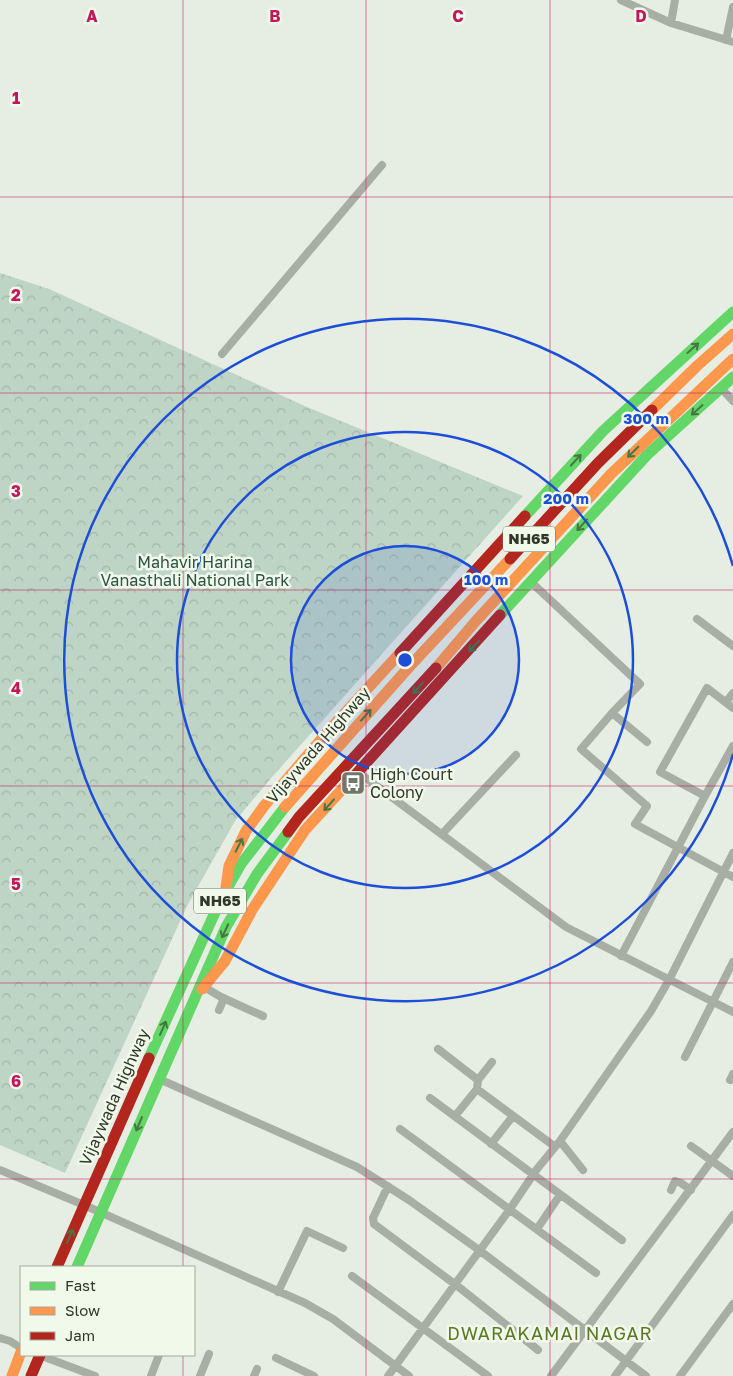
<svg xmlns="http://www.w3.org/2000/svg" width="733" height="1376" viewBox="0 0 733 1376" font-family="'Golos Text',sans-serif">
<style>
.park{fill:url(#park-crowns)}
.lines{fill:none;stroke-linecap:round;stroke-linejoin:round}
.street{stroke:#a9aea4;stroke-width:8}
.fast{stroke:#63d668;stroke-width:11}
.slow{stroke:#ff974d;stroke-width:11}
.jam{stroke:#b3261e;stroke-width:11}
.oneway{stroke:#467742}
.grid{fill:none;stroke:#c2185b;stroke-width:1;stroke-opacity:0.55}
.ring{fill:none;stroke:#1d4ed8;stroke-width:2.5}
.labels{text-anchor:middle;stroke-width:5;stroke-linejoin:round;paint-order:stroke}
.shield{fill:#f0f9ea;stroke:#6b7163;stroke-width:1}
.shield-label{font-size:15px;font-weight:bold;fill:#323729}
.park-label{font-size:16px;fill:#2e5440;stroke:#f0f9ea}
.street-label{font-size:16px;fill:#323729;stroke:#f0f9ea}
.poi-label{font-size:16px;fill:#323729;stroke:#f0f9ea;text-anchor:start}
.neighbourhood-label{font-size:18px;letter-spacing:1px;fill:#5c7824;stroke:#f0f9ea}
.grid-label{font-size:16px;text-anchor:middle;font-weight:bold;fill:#c2185b;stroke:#f0f9ea;stroke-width:5;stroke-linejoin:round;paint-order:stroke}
.centre{fill:#1d4ed8;stroke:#f0f9ea;stroke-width:2.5}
.ring-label{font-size:15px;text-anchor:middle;font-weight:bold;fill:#1d4ed8;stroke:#f0f9ea;stroke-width:5;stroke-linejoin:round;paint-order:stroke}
</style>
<defs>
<pattern id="park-crowns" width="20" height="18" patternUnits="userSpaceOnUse" patternTransform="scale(1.25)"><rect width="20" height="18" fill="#bed4c5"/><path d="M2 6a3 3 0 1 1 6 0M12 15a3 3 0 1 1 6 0" fill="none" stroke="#a4b7a9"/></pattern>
</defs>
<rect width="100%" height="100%" fill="#e6ede2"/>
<path class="park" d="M0,273L49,289L307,407L523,496L272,777L235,821L187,906L65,1173L0,1145Z"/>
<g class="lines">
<path class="street" d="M621,0L671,23L733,42
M671,23L675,0
M726,40L733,7
M222,354L382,165
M721,388L733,401
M531,582L640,684L612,713L647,742
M697,619L733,646
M726,702L733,693
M612,713L581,749L647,806L635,824L733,877
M358,772L566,927L733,1012
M705,796L660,772L707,688L733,708
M442,834L516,755
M621,956L705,796L733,746
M204,987L221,997L263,1016
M219,1010L224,998
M438,1049L478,1080L477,1089
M685,1057L733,962
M159,1079L357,1167L409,1200L479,1250L646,1376
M478,1080L492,1062
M730,1080L733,1074
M430,1098L622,1240
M455,1116L477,1089L554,1146
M400,1129L596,1273
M560,1141L583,1170
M491,1144L513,1116
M691,1146L733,1176
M0,1170L84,1205L305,1303L333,1319L409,1376
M388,1186L373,1218L374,1224L460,1288L538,1350
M671,1190L675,1181L681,1183L691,1190
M537,1229L560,1195
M352,1276L488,1376
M278,1292L307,1231L343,1248
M0,1338L10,1341L21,1348
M39,1355L95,1376
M276,1358L314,1376
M151,1376L159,1355
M200,1376L209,1354
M254,1376L257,1369
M388,1376L510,1209L537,1169L560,1141L651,1011L669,980L733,853
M551,1376L733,1132
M615,1376L733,1215
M680,1376L733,1304"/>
<path class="fast" d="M525,516L603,431L733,312
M500,615L647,455L733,377
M149,1058L222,897L241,864L285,807
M77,1267L226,927L257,874L288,832"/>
<path class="slow" d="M652,410L697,366L733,334
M436,668L475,622L611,474L733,359
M285,807L410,666L510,559
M226,887L229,866L246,831L264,806L324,736L400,653
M202,989L225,961L252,910L305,830L347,784
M12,1376L21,1352"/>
<path class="jam" d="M510,559L598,463L652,410
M400,653L525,516
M347,784L500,615
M288,832L299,817L436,668
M57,1267L149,1058
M31,1376L40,1355"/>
</g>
<defs><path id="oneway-shaft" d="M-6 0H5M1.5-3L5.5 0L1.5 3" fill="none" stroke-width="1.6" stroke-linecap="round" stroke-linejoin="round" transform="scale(1.25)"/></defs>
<g class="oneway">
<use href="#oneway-shaft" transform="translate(693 348) rotate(-42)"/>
<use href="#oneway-shaft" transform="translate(697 410) rotate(138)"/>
<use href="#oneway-shaft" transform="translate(633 452) rotate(136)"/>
<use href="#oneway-shaft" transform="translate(576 460) rotate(-47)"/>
<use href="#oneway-shaft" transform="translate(582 525) rotate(132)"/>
<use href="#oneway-shaft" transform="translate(474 646) rotate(133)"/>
<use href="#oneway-shaft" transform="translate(418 688) rotate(133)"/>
<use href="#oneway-shaft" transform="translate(366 715) rotate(-48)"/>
<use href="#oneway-shaft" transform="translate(329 805) rotate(132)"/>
<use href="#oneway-shaft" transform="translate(239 845) rotate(-63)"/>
<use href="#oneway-shaft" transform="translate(225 931) rotate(115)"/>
<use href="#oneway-shaft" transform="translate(163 1028) rotate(-66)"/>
<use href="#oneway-shaft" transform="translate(139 1124) rotate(113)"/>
<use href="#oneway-shaft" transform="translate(70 1236) rotate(-67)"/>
</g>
<path class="grid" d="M183,0V1267M366,0V1376M550,0V1376M0,197H733M0,393H733M0,590H733M0,786H733M0,983H733M0,1179H733M183,1355V1376"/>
<circle cx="405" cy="660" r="114" fill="#1d4ed8" fill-opacity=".12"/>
<g class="ring">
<circle cx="405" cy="660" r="114"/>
<circle cx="405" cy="660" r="228"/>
<path d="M733 754A341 341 0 1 1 733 566"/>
</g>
<defs>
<symbol id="bus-square" viewBox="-11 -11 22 22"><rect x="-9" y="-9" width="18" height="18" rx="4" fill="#71776a" stroke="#f0f9ea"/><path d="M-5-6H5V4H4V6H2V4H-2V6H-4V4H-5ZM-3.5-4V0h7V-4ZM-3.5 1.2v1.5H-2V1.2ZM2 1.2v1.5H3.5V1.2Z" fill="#fff"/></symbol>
</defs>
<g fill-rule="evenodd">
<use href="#bus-square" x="339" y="769" width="28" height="28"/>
</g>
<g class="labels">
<g class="shield">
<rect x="503" y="526.5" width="52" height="25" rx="4"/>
<rect x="194" y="888.5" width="52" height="25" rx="4"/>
</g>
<g class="shield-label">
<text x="529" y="544">NH65</text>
<text x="220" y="906">NH65</text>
</g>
<g class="park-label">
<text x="195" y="568">Mahavir Harina<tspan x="195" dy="18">Vanasthali National Park</tspan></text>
</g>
<g class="street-label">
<text transform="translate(318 745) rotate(-49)" y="6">Vijaywada Highway</text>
<text transform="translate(114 1097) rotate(-66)" y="6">Vijaywada Highway</text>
</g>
<g class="poi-label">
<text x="370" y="780">High Court<tspan x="370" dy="18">Colony</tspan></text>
</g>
<g class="neighbourhood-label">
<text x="550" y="1340">DWARAKAMAI NAGAR</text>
</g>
</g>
<g class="grid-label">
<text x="92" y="22">A</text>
<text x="275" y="22">B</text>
<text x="458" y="22">C</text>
<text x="641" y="22">D</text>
<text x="16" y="104">1</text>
<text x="16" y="301">2</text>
<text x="16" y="497">3</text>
<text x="16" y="694">4</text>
<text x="16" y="890">5</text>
<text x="16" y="1087">6</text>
</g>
<circle cx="405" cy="660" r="8" class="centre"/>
<g class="ring-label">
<text x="646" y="424">300 m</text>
<text x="566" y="504">200 m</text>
<text x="486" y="585">100 m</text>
</g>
<rect x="20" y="1266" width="175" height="90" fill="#f0f9ea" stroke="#a4ab9d"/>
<rect x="30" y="1282" width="25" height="8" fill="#63d668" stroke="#a4ab9d"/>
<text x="65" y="1291" font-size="15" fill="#323729">Fast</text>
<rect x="30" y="1307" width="25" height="8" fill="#ff974d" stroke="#a4ab9d"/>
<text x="65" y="1316" font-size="15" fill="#323729">Slow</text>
<rect x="30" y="1332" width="25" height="8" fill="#b3261e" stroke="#a4ab9d"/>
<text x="65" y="1341" font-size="15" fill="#323729">Jam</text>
</svg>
